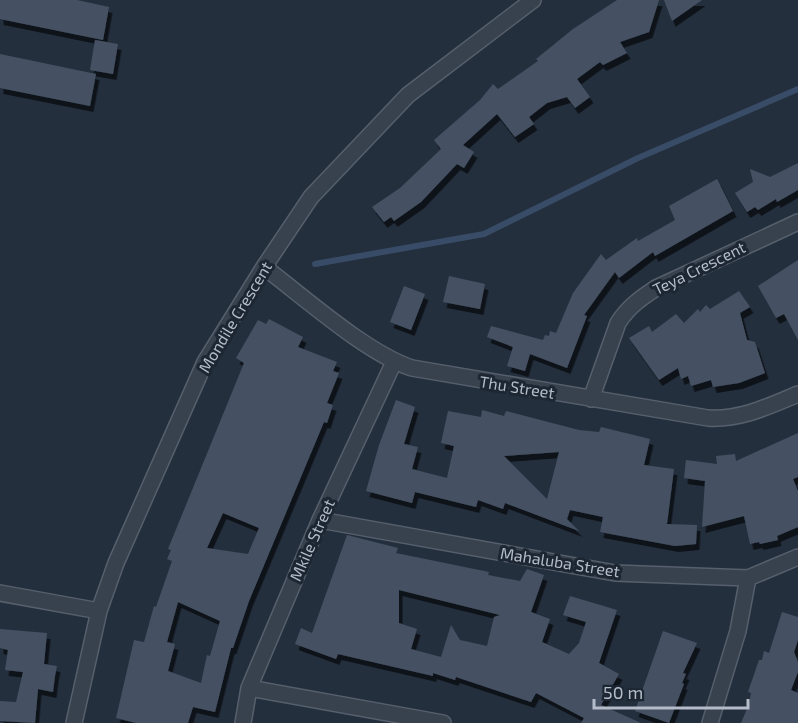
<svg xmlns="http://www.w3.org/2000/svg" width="798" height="723" viewBox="0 0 798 723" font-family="'Exo 2',sans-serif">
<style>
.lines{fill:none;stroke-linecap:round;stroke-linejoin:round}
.stream{stroke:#394c67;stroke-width:6}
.building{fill:#455162;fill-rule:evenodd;filter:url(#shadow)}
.street-casing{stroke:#565f6c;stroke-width:18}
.street{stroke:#38414e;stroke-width:15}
.labels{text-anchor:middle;stroke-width:6;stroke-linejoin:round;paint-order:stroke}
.street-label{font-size:16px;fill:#b4bcc9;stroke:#1d2633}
</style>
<defs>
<filter id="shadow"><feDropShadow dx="3.5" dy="6" stdDeviation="0" flood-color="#0009"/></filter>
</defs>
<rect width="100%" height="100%" fill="#242f3e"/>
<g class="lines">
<path class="stream" d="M315,264L484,234L638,158L798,89"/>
</g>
<path class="building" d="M0,0H77L109,7L103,40L0,19Z
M617,0H659L649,32L620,42L627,53L603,65L600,62L577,79L590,97L575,108L567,97L547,103L529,117L534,124L515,137L497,114L463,145L474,152L464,168L457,164L421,202L394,221L391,217L384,222L372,207L400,188L441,149L434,140L480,100L493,84L498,89L538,61L536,59L573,29Z
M664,0H702L672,21Z
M95,40L118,44L113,74L90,70Z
M0,54L96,74L90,106L0,88Z
M798,163V190L777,202L776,199L758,210L755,207L747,212L735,193L753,182L750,169L770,177Z
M717,179L733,211L655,256L653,252L619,278L615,272L584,315L587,316L567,368L530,354L525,371L507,366L513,347L487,337L491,326L543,340L545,335L549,336L550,331L556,333L573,293L601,254L606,260L637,238L638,241L675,220L669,206Z
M798,260V340L784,314L776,318L758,286Z
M449,276L485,284L480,309L443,302Z
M404,286L425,294L411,330L390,322Z
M739,291L750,307L740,313L747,340L755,342L765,373L739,383L713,387L711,380L691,386L688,376L681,379L678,368L659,380L629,338L649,326L652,332L676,314L684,323L698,309L700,312L706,305L710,309Z
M269,319L303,337L298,347L337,362L333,371L339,373L327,403L333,405L327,423L324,422L249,601L233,648H231L215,712L193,707L188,723H136L116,718L134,640L144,642L154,606L156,607L172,561L167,559L171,550L168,549L244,363L236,358L258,320L266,324ZM223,513L259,528L248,554L207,548ZM178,602L220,621L210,656L207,655L201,683L168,671L175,644L167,642Z
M396,400L415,407L404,444L418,447L412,469L447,478L454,446L441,443L448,411L481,417L482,410L504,416L506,411L579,430L599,432L601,427L650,439L644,465L674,469L667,524L697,525L696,544L675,546L600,532L603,517L570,510L567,519L579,531L505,503L503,509L478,500L476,507L415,492L412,503L366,491L379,445ZM559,452L547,499L504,456Z
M798,433V477L793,479L798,491V527L777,536L778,540L760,544L759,542L750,544L744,516L702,527L705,481L684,478L686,460L717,464L716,456L735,454L736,461Z
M347,535L398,548L396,553L489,572L488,575L520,581L527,569L544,575L531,612L550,619L542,642L569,654L579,643L586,622L563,615L570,596L617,610L599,663L619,674L601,705L641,723H581L584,718L536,693L531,702L456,677L455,680L433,673V676L338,654L336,659L295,644L301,628L312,633ZM399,590L500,615L494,617L487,646L460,640L451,625L441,657L411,649L417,629L399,623Z
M782,612L798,617V640L794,652L798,662V672L791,690L798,693V723H741L749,704L751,693L748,692L759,660H762L764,651L769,653Z
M0,629L47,633L44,664L57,666L55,676L53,692L38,689L35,723L0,721V701L16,702L23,672L5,670L8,650L0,648Z
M663,631L697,643L683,673L686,674L682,683L684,684L669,723L635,711Z"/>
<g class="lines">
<defs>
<path id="street" d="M264,267C304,297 366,353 412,368L708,418C741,420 769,406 798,394
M591,399L618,323C628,307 641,298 656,288L798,222
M320,520L615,573L748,578L798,557
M0,593L99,611
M249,688L443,723
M74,723L99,611L116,563L205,362L264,267L311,197L408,95L533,0
M243,723L249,688L320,520L394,362
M710,723L738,631L748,578"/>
</defs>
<use href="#street" class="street-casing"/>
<use href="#street" class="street"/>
</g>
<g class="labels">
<g class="street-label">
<text transform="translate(699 268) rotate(-26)" y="6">Teya Crescent</text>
<text transform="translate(235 317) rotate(-59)" y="6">Mondile Crescent</text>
<text transform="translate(517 387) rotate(9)" y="6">Thu Street</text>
<text transform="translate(312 540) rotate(-66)" y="6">Mkile Street</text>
<text transform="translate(560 562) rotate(9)" y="6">Mahaluba Street</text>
</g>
</g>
<path d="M594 699v9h154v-9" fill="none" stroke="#b4bcc9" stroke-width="3"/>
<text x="603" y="699" font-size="18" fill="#b4bcc9" stroke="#1d2633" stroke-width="4.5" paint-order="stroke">50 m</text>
</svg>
